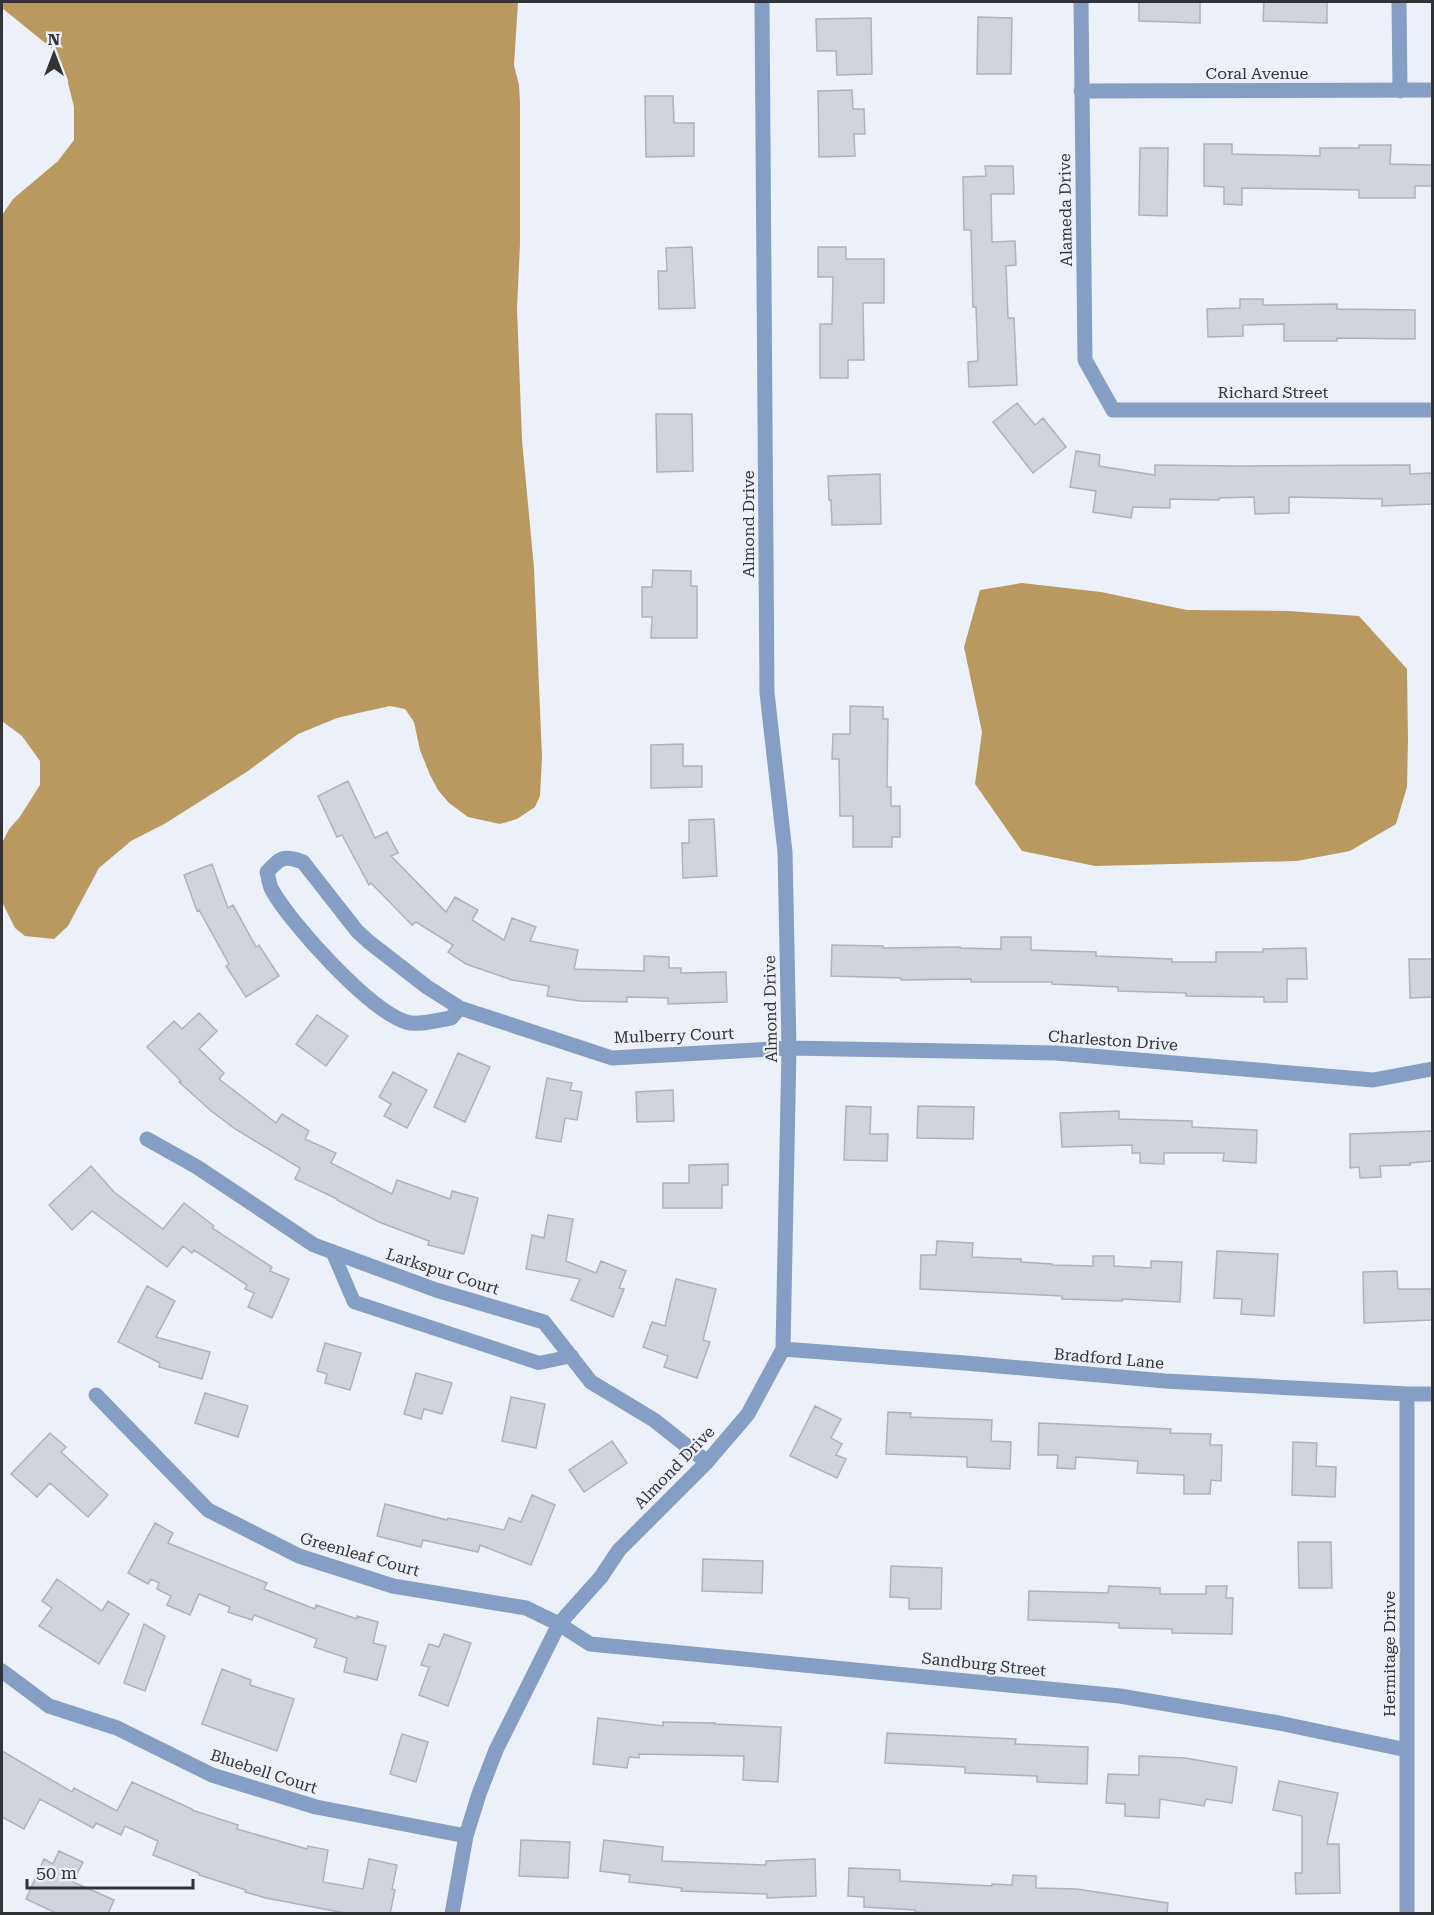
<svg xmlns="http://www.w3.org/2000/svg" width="1434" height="1915" viewBox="0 0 1434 1915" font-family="'Roboto Serif',serif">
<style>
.water{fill:#ba9961}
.building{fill:#cfd4dc;stroke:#aeb3ba;stroke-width:1.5}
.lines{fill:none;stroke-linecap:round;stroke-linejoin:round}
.service{stroke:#859ec5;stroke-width:14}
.minor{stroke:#859ec5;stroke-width:15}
.labels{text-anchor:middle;stroke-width:4.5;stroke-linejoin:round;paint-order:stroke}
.street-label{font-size:16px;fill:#313336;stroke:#ecf1f9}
</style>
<rect width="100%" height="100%" fill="#ecf1f9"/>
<path class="water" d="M2,2H518L514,65L519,85L520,102V244L517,309L522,440L534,568L542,757L540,796L535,807L517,819L500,824L468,817L449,803L438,790L430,775L420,750L414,722L405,709L390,706L354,714L337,718L298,734L248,771L166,823L131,841L99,868L68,926L54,939L25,936L15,928L2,902V843L9,829L19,818L40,785V761L22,736L2,721V215L13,199L58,161L74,140V107L67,79L55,51L2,8Z
M1022,583L1101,592L1187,610L1289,611L1359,616L1407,669L1408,740L1407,787L1396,824L1350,851L1297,861L1095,866L1022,851L975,784L982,732L964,647L980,590Z"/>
<path class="building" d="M1139,2H1200V23L1139,21Z
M1264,2H1327V23L1263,21Z
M978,17L1012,18L1011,74H977Z
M871,18L872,74L837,75L836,51H817L816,19Z
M852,90L853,109H864L865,134H854L855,156L819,157L818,91Z
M645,96H673L674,123H694V156L646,157Z
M1204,144H1232V154L1320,156V148H1359V145H1391L1390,164L1432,165V186H1415V198H1359V190L1242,188V205L1224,204V187L1204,186Z
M1140,148H1168L1167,216L1139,215Z
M985,166H1013L1014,194H991L992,242L1015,241L1016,265L1006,266L1008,318H1014L1017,385L969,387L968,362L978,361L976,307H973L971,230H964L963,177L986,176Z
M692,247L695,308L659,309L658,271H667L666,248Z
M818,247H846V259H884V303H863L864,360H848V378H820V324H832L833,277H818Z
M1240,299H1263V305L1337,304V309L1415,310V339L1337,338V341H1284V324L1243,325V336L1208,337L1207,309L1240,308Z
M1017,403L1035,425L1043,418L1066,447L1033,473L993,422Z
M656,414H692L693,471L657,472Z
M1076,451L1100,455L1099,466L1155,475V465L1237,466L1410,465V474L1432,473V504L1382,506V499L1289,497V513L1255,514L1254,497L1219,498V500L1170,499V508L1133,507L1131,518L1093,512L1096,491L1070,487Z
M880,474L881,524L832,525L831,500H829L828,476Z
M653,570L691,571V586H697V638H651L652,617H642V587H652Z
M850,706L883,707V719H888L887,787H891V806H900V837H892V847H853V816H840L839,759H832L833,734H850Z
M683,744V766H702V787L651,788V745Z
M348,781L375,838L387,832L398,853L391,856L446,912L455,897L478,910L472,920L504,940L512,918L536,927L530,941L578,950L574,969L644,971V956L669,957V968H681V973L726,972L727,1002L668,1004V998L627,997V1002L580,1001L547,996L549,986L512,980L466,964L448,952L453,945L416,922L412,925L371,883L369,885L342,835L337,837L318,796Z
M714,819L717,876L683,878L682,843H689V820Z
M212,864L228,908L233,905L256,947L259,945L279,976L246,997L226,966L229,964L199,910L197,911L184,875Z
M1001,937H1031V950L1096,952V956L1172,959V962H1216V952H1263V949L1306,948L1307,979H1287V1002H1264V997L1186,996V993L1118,991V987L1052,984V982H971V979L901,980V978L831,976L832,945L883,946V948L960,947V948L1001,949Z
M1409,959H1432V997L1410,998Z
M199,1013L217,1031L199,1049L224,1073L219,1079L276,1123L282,1114L309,1131L305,1139L336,1153L331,1163L392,1194L397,1180L450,1199L452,1191L478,1198L464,1254L428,1245L429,1241L379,1222L337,1200V1199L295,1179L300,1168L235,1129L210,1110L179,1082L181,1081L147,1047L174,1021L182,1029Z
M317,1015L348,1036L326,1066L296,1044Z
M458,1053L490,1067L465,1122L434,1107Z
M393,1072L427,1090L407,1128L384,1116L391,1104L379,1097Z
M547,1078L572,1083L570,1090L582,1092L577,1120L565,1118L561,1142L536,1138Z
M673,1090L674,1121L637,1122L636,1092Z
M846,1106L871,1107L870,1134H888L887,1161L844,1160Z
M918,1106L974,1107L973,1139L917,1138Z
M1119,1111V1119L1192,1121V1127L1257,1130L1256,1163L1223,1161L1224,1153H1164V1164L1140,1163V1153H1132V1145L1062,1147L1060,1113Z
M1432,1131V1161L1410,1163V1165L1380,1166L1381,1177L1360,1178L1359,1167L1350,1168V1134Z
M728,1164V1185H722V1208H663V1183H689V1165Z
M91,1166L114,1192L163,1229L184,1203L214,1226L212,1228L272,1267L270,1271L289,1279L272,1318L248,1307L254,1293L245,1289L247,1285L194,1250L192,1253L183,1246L167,1267L92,1211L72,1230L49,1205Z
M548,1215L573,1219L566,1261L596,1273L601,1261L626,1271L619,1288L624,1289L613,1317L571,1300L580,1279L526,1269L532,1235L544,1238Z
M937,1241L973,1243L972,1257L1021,1259V1262L1052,1264V1265L1093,1266V1256H1114V1266L1151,1268V1261L1182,1262L1180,1302L1122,1299V1301L1062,1299V1296L920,1289L921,1255H936Z
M1217,1251L1278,1254L1274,1316L1241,1314L1242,1299L1214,1298Z
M1397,1271L1398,1289H1432V1320L1364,1323L1363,1272Z
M676,1279L716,1289L703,1340L710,1342L697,1378L664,1367L668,1356L643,1347L652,1322L665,1326Z
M147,1286L175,1301L156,1337L210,1352L202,1379L159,1367L160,1363L118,1342Z
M325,1343L361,1353L350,1390L325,1383L327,1374L317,1371Z
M416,1373L452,1383L442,1414L424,1409L421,1419L404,1414Z
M205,1393L248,1406L238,1437L195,1423Z
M511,1397L545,1404L536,1448L502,1441Z
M815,1406L841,1419L831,1438L842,1444L836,1455L846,1459L837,1478L790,1456Z
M888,1412L911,1413L910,1417L992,1420L991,1441L1011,1442L1010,1469L967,1467V1457L886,1454Z
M1039,1423L1171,1429L1170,1433L1211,1434L1210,1445H1222L1221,1481L1211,1480L1210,1494H1184V1475L1137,1473L1138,1461L1076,1457L1075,1469L1057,1468L1058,1455H1038Z
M50,1433L66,1447L61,1452L108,1495L88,1517L50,1483L37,1497L11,1474Z
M612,1441L627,1463L584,1492L569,1470Z
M1293,1442L1317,1443L1316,1466L1336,1467L1335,1497L1292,1495Z
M532,1495L555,1505L531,1565L480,1545L478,1552L423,1540L421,1547L377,1536L385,1504L447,1520L448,1518L504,1530L509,1518L521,1522Z
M155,1523L173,1533L168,1543L267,1583L264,1589L315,1609L316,1605L357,1619V1616L378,1622L373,1643L386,1646L377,1680L344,1672L347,1658L314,1647L317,1639L254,1615L252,1620L228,1612L230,1607L199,1594L190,1615L167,1605L171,1596L157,1589L159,1583L151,1579L148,1584L128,1573Z
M1298,1542H1331L1332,1588H1299Z
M703,1559L763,1561L762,1593L702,1591Z
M891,1566L942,1568L941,1609H909V1598L890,1597Z
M57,1579L102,1611L108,1601L129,1614L99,1664L39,1626L52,1608L42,1601Z
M1109,1586L1160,1588V1594H1206V1586H1227L1226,1598H1233L1232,1634L1172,1633V1629L1119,1628V1623L1028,1620L1029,1591L1108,1593Z
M144,1624L165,1636L145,1691L124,1683Z
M444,1634L471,1643L448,1706L419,1695L429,1667L421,1665L429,1644L439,1647Z
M222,1669L251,1680L250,1685L294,1699L277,1751L202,1724Z
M598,1718L663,1726V1722L715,1723V1724L781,1727L778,1782L743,1780L744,1756L639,1754V1758L629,1757L627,1768L593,1764Z
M887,1733L1016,1739L1015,1744L1088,1747L1087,1784L1037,1782V1776L965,1773V1767L885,1763Z
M402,1734L428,1742L416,1782L390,1774Z
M2,1751L72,1792L74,1788L117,1811L132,1782L192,1809V1810L238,1825L237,1829L307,1849L308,1846L328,1850L323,1882L363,1889L369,1859L397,1865L392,1889L395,1890L390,1914H350L266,1898L245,1892L246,1890L199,1875V1873L153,1855L158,1841L125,1826L121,1835L96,1823L93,1828L40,1799L24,1829L2,1817Z
M1139,1756L1185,1758L1237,1767L1232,1803L1206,1799L1204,1806L1160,1799L1159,1818L1125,1816V1804L1106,1803L1108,1774L1139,1775Z
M1279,1781L1338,1793L1327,1844H1339L1340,1893L1296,1894L1295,1873H1302V1816L1273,1810Z
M521,1840L570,1842L568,1878L519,1876Z
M604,1840L663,1847L662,1861L766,1865V1861L815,1859L816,1896L767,1898V1894L681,1891L682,1888L629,1882L630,1875L600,1871Z
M59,1851L83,1862L73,1882L114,1900L108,1914H58L26,1899L44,1859L53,1864Z
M849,1868L900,1870V1881L992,1886V1884L1012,1885L1013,1875L1036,1876V1888L1077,1889L1168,1903L1167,1914H936L915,1912V1910L864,1907V1897L848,1896Z"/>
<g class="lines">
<path class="service" d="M332,1251L354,1302L539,1363L572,1356"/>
<path class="minor" d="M1081,2L1085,360L1113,410H1432
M1399,2L1400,91
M1081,91L1432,90
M460,1008L451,1018C438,1020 419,1026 406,1022C369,1010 291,924 272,890C269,885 269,878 267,872C281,857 284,855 303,862L357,931L369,942L427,987L460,1008L612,1058L789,1048L1056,1053L1373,1080L1432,1069
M147,1139L197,1167L314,1245L436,1290L544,1322L591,1382L654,1420L707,1462
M783,1349L965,1363L1165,1381L1407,1394H1432
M1407,1394V1914
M96,1395L208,1510L299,1556L393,1586L526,1608L559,1624L590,1644L1120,1696L1279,1723L1407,1750
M2,1671L49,1706L117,1728L212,1775L316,1807L466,1836
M452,1914L466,1836L479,1794L496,1750L559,1624L601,1577L619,1550L707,1462L748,1414L783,1349L789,1048L785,852L767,693L762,2"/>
</g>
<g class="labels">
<g class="street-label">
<text x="1257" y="79">Coral Avenue</text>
<text transform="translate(1065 210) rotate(-91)" y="6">Alameda Drive</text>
<text x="1273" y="398">Richard Street</text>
<text transform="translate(748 524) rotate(-90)" y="6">Almond Drive</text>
<text transform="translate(770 1009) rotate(-91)" y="6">Almond Drive</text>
<text transform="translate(674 1035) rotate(-2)" y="6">Mulberry Court</text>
<text transform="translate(1113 1040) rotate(4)" y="6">Charleston Drive</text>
<text transform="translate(443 1271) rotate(18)" y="6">Larkspur Court</text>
<text transform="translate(1109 1358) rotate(5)" y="6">Bradford Lane</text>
<text transform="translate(674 1467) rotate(-46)" y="6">Almond Drive</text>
<text transform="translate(360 1554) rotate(16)" y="6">Greenleaf Court</text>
<text transform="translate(1389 1654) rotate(-90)" y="6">Hermitage Drive</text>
<text transform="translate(984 1664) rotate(6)" y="6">Sandburg Street</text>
<text transform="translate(264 1771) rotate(18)" y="6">Bluebell Court</text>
</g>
</g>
<rect width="1434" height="1915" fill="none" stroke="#313336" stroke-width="6"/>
<g transform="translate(54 54)" stroke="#ecf1f9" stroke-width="4.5" paint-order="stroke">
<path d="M0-4.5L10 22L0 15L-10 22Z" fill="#313336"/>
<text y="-9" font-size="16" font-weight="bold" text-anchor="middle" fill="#313336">N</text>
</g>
<path d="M27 1879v9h166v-9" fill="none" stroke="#313336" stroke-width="3"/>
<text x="36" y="1879" font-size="18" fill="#313336" stroke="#ecf1f9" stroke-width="4.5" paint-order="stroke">50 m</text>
</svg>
